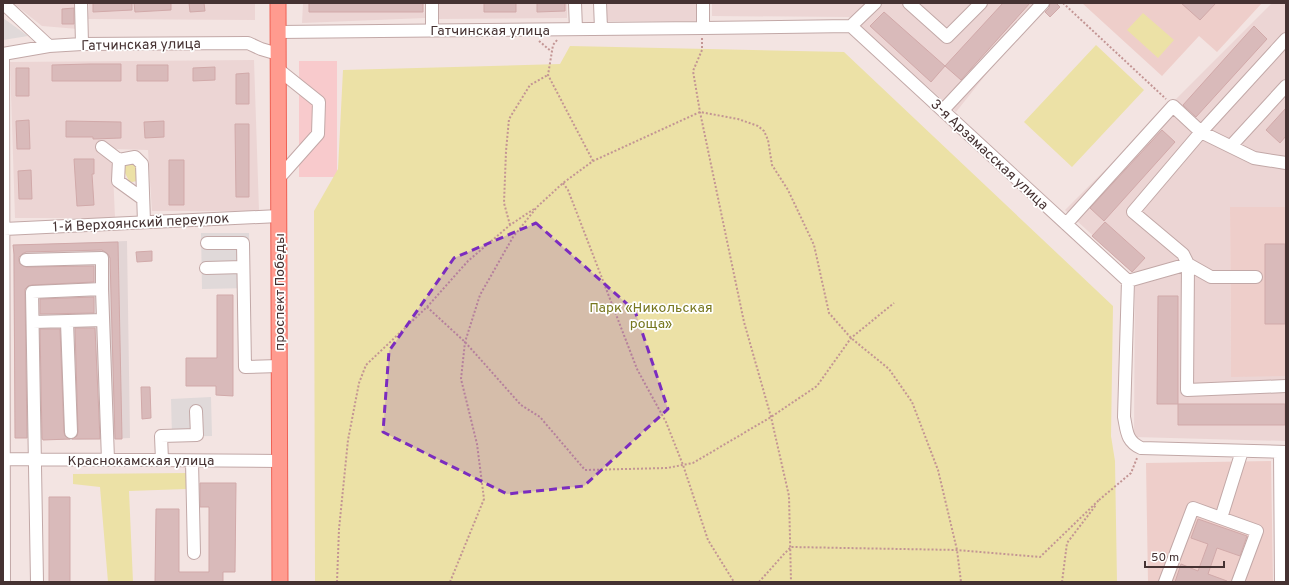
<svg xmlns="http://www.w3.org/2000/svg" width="1289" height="585" viewBox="0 0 1289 585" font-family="Overpass,sans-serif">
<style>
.residential{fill:#ecd5d4}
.commercial{fill:#f8cacc}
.industrial{fill:#e2d5d5}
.education{fill:#eececa}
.green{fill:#ece1a6}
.parking{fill:#e0d9d9}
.building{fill:#d9baba;stroke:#d1a9a9}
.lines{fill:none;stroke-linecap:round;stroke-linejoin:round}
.minor-casing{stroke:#c2a8a7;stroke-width:14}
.major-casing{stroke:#f06154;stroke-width:17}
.path{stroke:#c39594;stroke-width:2;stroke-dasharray:2 2;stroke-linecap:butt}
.minor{stroke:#fff;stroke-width:12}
.major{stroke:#ff9b8f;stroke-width:15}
.marked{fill:#7b2cbf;fill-opacity:0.2;stroke:#7b2cbf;stroke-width:3;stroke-dasharray:8 5;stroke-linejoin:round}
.labels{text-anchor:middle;stroke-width:3.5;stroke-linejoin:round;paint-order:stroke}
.street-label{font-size:14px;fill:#453232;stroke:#fff}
.park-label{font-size:14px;fill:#77771f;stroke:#fff}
</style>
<rect width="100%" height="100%" fill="#f3e4e2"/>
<path class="residential" d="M13,3H77L78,29L42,26Z
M89,3H255V20L88,19Z
M303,3H424L425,18L302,23Z
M434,3H567V18L434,19Z
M594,3H697V21H595Z
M712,3H1043L956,112L849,17L712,16Z
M1272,3H1286V207L1230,208L1231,376H1286V441L1134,437L1135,274L1065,210Z
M254,60L259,211H152L148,150L112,149L115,218H15L10,62Z"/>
<path class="commercial" d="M299,61H337V177H299Z"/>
<path class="industrial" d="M127,241L130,438L77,440H43L28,438H15L13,245Z"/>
<path class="education" d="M1082,3H1262L1217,52L1199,36L1162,76Z
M1230,207H1286V376L1231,377Z
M1271,461L1273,582H1148L1146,463Z"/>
<path class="green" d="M1143,13L1174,40L1158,58L1127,30Z
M1096,45L1144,90L1072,167L1024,122Z
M570,46L844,52L1113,306L1111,436L1115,461L1117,582H315L314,211L338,169L343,70L560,64Z
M132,162L136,165L137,181L132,182L129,181L125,173L124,166Z
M189,473L186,489L129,491L133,582H108L100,487L73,484V474Z"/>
<path class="parking" d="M3,18L28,36L3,40Z
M201,233H249L250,288L202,289Z
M211,397L212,436L172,437L171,399Z"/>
<path class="building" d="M93,3H132V10L93,12Z
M134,3H171V10L135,12Z
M189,3H204L205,11L190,12Z
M309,3H423V12H309Z
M484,3H516V12H484Z
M537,3H565V11L537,12Z
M1003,3H1030L961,80L945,66Z
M1050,3H1056L1060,7L1050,17L1045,12L1049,8Z
M1181,3H1216L1200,20Z
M74,8V24H62V9Z
M884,12L945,66L931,82L870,26Z
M1254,26L1267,39L1196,117L1183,105Z
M90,64H121V81H52V65Z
M137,65H168V81H137Z
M215,67V80L193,81V68Z
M16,68H29V96H16Z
M249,73V104H236V74Z
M1286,108V136L1280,143L1266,130Z
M29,120L30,149H17L16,121Z
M66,121L121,122V138L93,139V137H66Z
M164,121V137L145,138L144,122Z
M235,124H249V197H236Z
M1162,130L1175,142L1104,221L1090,208Z
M74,159H94V174H92L94,205L77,206Z
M169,160H184V205H169Z
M31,170L32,199H19L18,171Z
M1105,222L1145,258L1132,272L1092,236Z
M118,242L122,439H115L110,258L108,254L102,250L26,252L22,254L19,257V261L20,264L26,267L94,266V282L32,285L28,286L25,289L27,438H15L14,254L13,245Z
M1265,244H1285V324H1265Z
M152,251V261L137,262L136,252Z
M217,295H233V396L216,395V386H186V358H217Z
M1158,296H1178V404H1157Z
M94,297V313L40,314V299Z
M75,328H95L100,439H72L77,436L78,432Z
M40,329H60L64,432L65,436L70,439L43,440L42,438Z
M141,387H150L151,418L142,419Z
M1178,404H1285V425H1178Z
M200,483H236L235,572H223V582H155L156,509H179V572H209V507H200Z
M49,497H70V582H49Z
M1198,519L1247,536L1240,556L1217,548L1208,574L1227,581L1226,582H1175L1181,564L1198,571L1208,544L1191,538Z"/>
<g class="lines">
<defs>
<path id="minor" d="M3,3L49,46
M81,3L82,44
M432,3V30
M575,3L576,29
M600,3L601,29
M703,3V28L851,26L1128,281L1124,417C1127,431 1126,441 1141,448L1286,452
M909,3L947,37L981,3
M851,26L875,3
M278,32L703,28
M1286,39L1201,132L1133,212L1183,254L1188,264L1187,390L1286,386
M3,54L4,582
M3,54L49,46L82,44L248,43L261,49L278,54
M943,110L1043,3
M1231,146L1286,86
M102,147L119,160
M278,179L318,134L319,102L279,70
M143,199L118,181L119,160L135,157L142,164L144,222
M1066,224L1173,106L1201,132L1254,158L1286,163
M4,229L279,216
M207,243H243L245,367L279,366
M26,260L102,258V289
M206,268L243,267
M1128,281L1188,264L1211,277H1256
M33,322L103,320
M67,322L71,432
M1280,452L1281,582
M3,459L280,461
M162,460L161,436L197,435L196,411
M192,461L194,553
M1221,518L1242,451
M37,582L32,292L102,289L108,460
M1165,582L1193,508L1257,531L1238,582"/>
<path id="major" d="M278,3L280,582"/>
</defs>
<use href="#minor" class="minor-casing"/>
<use href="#major" class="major-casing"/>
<path class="path" d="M1063,3L1166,99
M702,38V50L693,71L700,112L744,322L771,417L789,496L791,582
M557,40L553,45L548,75L593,161
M539,41L552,52
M563,183L568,190L637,369L666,422L683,465L708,540L734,582
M510,225L504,203L506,151L509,119L530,85L548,75
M427,307L465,342L521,405L540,417L585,470L667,468L693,463L771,417L817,386L851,338L894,303
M1099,500L1131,473L1137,458
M337,582L339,529L348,440L359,383L366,365L427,307L468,261L510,225L534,209
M450,582L484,499L477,444L461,379L465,342L480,295L513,237L537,207L563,183L593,161L700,112L738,119L758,126L764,131L768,140L772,165L788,190L814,245L829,313L851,338L889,369L912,402L938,470L957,550L961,582
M759,582L784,554L791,547L957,550L1040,557L1099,500
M1062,582L1067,543L1096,505"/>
<use href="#minor" class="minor"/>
<use href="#major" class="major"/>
</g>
<path class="marked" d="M536,223L635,311L668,409L584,486L507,494L383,432L389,351L454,258Z"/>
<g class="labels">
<g class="street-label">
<text x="490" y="35">Гатчинская улица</text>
<text transform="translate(141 44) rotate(-1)" y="5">Гатчинская улица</text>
<text transform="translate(990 154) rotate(43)" y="5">3-я Арзамасская улица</text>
<text transform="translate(141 222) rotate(-3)" y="5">1-й Верхоянский переулок</text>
<text transform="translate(279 292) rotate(-90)" y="5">проспект Победы</text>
<text x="141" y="465">Краснокамская улица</text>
</g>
<g class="park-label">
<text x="651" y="312">Парк «Никольская<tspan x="651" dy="16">роща»</tspan></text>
</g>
</g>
<rect width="1289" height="585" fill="none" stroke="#453232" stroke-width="8"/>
<path d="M1145 561v6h79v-6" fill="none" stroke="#453232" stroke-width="2"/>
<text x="1151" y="561" font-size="12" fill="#453232" stroke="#ffffff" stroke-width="3" paint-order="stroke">50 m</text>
</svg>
